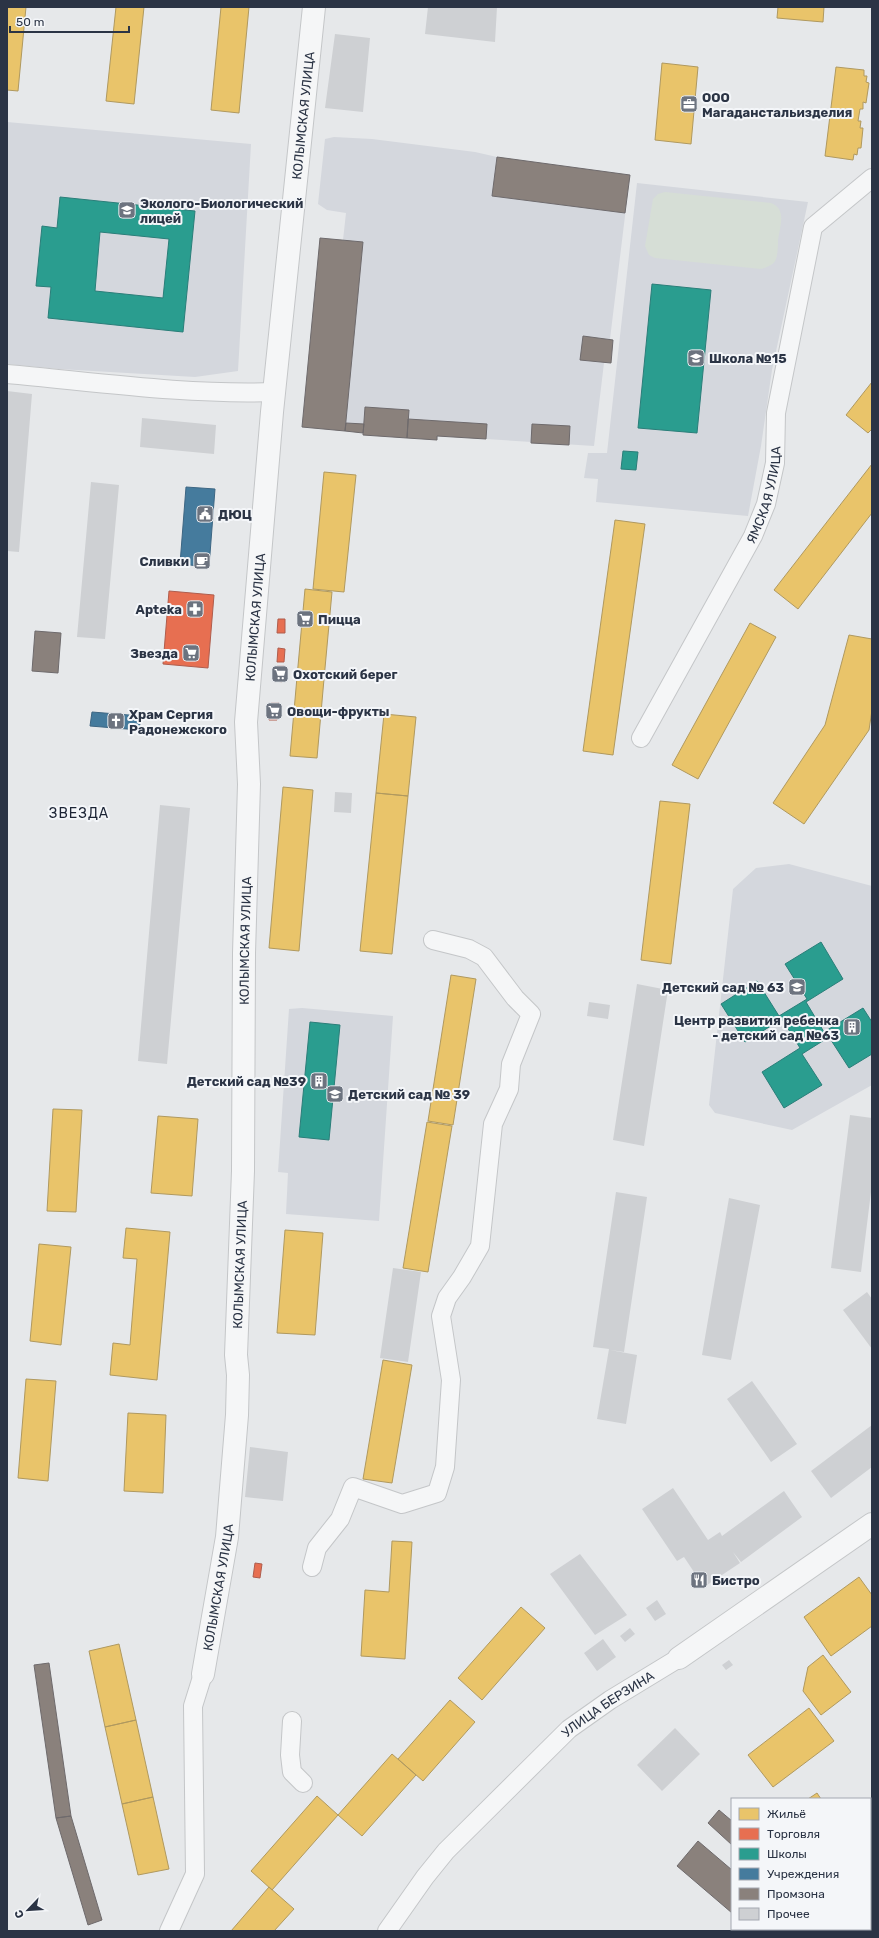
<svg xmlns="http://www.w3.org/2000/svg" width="879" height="1938" viewBox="0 0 879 1938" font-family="Rubik,sans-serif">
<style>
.built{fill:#d4d7dd}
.green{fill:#d6ded6}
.homes{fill:#e9c46a;stroke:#b0995f}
.shops{fill:#e76f51;stroke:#af5d4d}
.schools{fill:#2a9d8f;stroke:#2a7e79;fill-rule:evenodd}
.public{fill:#457b9d;stroke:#3d6683}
.industry{fill:#8a817c;stroke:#6e6a6c}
.building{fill:#ced0d3}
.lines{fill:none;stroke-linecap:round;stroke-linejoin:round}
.minor-casing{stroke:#c4c6c8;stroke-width:20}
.tertiary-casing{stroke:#c4c6c8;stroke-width:24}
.minor{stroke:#f5f6f7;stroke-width:18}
.tertiary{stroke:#f5f6f7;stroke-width:22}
.labels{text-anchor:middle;stroke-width:4;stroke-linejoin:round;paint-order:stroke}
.poi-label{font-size:13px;font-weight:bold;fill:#2b3445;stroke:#f4f6f9;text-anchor:start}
.street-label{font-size:13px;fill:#2b3445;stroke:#f4f6f9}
.neighbourhood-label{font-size:14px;letter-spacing:1px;fill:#1d2536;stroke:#f4f6f9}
</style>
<rect width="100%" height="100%" fill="#e6e8ea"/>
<path class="built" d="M7,122L251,144L238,371L195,377L59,369L7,364Z
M334,137L372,139L475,152L497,157L630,175L610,339L613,340L611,363H604L594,446L438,436L437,440L363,435V433L302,427L320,238L343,240L346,213L327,210L318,204L325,139Z
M637,183L808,202L772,370L761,446L748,516L596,502L598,479L584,478L588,453H607Z
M789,864L872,886V1085L792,1130L715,1113L709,1105L733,889L756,868Z
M302,1008L393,1016L379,1221L286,1214L288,1173L278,1172L289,1009Z"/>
<path class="green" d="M665,192L771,203C787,209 780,226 778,240C778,245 778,253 776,259C774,265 767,267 761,269L655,258L649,255L645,246L653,199L658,194Z"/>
<path class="homes" d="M7,7H26L18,91L7,90Z
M116,7H144L134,104L106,101Z
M221,7H249L239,113L211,110Z
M778,7H824L823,22L777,18Z
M662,63L698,67L691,144L655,140Z
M836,67L864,70V76H867L866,82L869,83L866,103L863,102V109H860L858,121H861L860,128H863L861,148H858L857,155L854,154L853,160L825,156Z
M872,382V429L868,433L846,415Z
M872,464V513L798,609L774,590Z
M324,472L356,475L344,592L313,589Z
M615,520L645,524L613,755L583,751Z
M305,589L332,592L324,679L297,677Z
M750,623L776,637L698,779L672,765Z
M849,635L872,639V710L869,730L804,824L773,803L825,725Z
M297,677L324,679L317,758L290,756Z
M384,714L416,717L408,796L376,793Z
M283,787L313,790L299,951L269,948Z
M376,793L408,796L392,954L360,951Z
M660,801L690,804L671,964L641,960Z
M451,975L476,979L453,1125L428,1121Z
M53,1109L82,1110L76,1212L47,1211Z
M158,1116L198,1119L192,1196L151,1193Z
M427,1122L452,1126L428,1272L403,1268Z
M126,1228L170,1232L157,1380L110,1375L113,1343L130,1345L137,1259L123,1258Z
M285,1230L323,1233L315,1335L277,1333Z
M39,1244L71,1247L61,1345L30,1341Z
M383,1360L412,1365L392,1483L363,1479Z
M26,1379L56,1381L48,1481L18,1478Z
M128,1413L166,1415L163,1493L124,1491Z
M392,1541L412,1542L405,1659L361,1656L365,1590L389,1592Z
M859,1577L872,1595V1626L831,1656L804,1617Z
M521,1607L545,1628L482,1700L458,1678Z
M119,1644L136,1720L105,1727L89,1651Z
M823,1655L851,1692L821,1715L803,1691L808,1667Z
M450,1700L475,1722L423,1781L398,1759Z
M809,1708L834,1741L773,1787L748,1755Z
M136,1720L153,1797L122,1804L105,1727Z
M392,1754L416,1775L362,1836L338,1815Z
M817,1793L821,1799H808Z
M317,1796L338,1815L272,1890L251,1871Z
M153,1797L169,1869L138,1875L122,1804Z
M872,1852V1895L870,1893V1854Z
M269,1887L294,1909L274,1931H231Z"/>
<path class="shops" d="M169,591L214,595L208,668L163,664Z
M278,619H285V633H277Z
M278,648L285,649L284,662H277Z
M277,666H284L282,682L276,681Z
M271,703H279L277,720H269Z
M255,1563L262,1564L260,1578L253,1577Z"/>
<path class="schools" d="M60,197L195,211L183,332L48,318L51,287L36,286L42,226L57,228ZM100,232L169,239L163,298L95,291Z
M652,284L711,290L697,433L638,428Z
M623,451L638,452L636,470L621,469Z
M821,942L843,979L806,1002L824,1032L863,1008L872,1022V1054L849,1068L829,1037L802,1054L822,1085L784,1108L762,1072L800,1048L782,1019L745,1042L721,1004L757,981L779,1016L807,999L785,964Z
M310,1022L340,1025L329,1140L299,1137Z"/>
<path class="public" d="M186,487L215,489L209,567L180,564Z
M92,712L141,716L139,730L90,726Z"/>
<path class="industry" d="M497,157L630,175L625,213L492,196Z
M320,238L363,242L345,431L302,427Z
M583,336L613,340L611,363L580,360Z
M365,407L409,410L407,438L363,435Z
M408,419L487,424L486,439L437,436V440L407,438Z
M346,423L364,424L363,433L345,431Z
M532,424L570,426L569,445L531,443Z
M35,631L61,633L58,673L32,671Z
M49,1663L71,1816L56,1818L34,1665Z
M719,1810L732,1821V1845L708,1823Z
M71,1816L102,1920L88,1925L56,1818Z
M698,1841L732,1870V1913L677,1866Z
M751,1929H800L803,1931H753Z
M827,1929H853L856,1931H829Z"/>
<path class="building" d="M428,7H497L495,42L425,34Z
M335,34L370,38L363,112L325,108Z
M7,391L32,394L19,552L7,551Z
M142,418L216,425L214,454L140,447Z
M91,482L119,485L105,639L77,637Z
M335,792L352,793L351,813L334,812Z
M160,805L190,808L167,1064L138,1061Z
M637,984L668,990L644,1146L613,1140Z
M589,1002L610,1005L608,1019L587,1016Z
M850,1115L872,1118V1184L861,1272L831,1268Z
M616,1192L647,1197L624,1352L610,1350L637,1355L626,1424L597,1419L609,1349L593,1347Z
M729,1198L760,1205L731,1360L702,1355Z
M393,1268L421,1272L408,1362L380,1358Z
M867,1292L872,1299V1349L843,1310Z
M752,1381L797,1444L771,1462L727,1399Z
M872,1425V1467L831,1498L811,1471Z
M250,1447L288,1452L283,1501L245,1497Z
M673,1488L708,1540L720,1532L722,1536L784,1491L802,1517L741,1562L733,1552L740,1563L704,1587L684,1557L677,1561L642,1509Z
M580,1554L627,1615L595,1635L550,1574Z
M657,1600L666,1614L655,1621L646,1608Z
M630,1628L635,1634L625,1642L620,1636Z
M603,1639L616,1657L597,1671L584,1653Z
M729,1660L733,1665L726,1670L722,1665Z
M675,1728L700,1754L662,1791L637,1765Z"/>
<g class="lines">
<defs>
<g id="minor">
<path d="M7,374C96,382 185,395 274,392"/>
<path id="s1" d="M641,738L753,536L766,504L775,463L776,413L813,227L872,178"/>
<path d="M312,1567L317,1548L340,1519L353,1487L402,1504L437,1493L445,1467L451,1380L441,1316L447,1298L462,1277L480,1246L493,1124L509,1089L511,1064L531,1014L515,998L484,957L469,949L433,940"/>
<path d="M292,1721L290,1755L292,1772L303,1783"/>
<path d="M169,1931L195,1874L193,1706L203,1674"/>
<path id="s2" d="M387,1931L425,1877L446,1851L569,1729L610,1700L679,1658"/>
</g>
<g id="tertiary">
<path d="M679,1658L872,1524"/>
<path id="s3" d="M203,1674L227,1537L237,1415L238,1375L236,1355L243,1171L244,953L249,784L246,722L272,412L314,7"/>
</g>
</defs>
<use href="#minor" class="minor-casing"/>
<use href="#tertiary" class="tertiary-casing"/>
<use href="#minor" class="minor"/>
<use href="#tertiary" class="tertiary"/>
</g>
<defs>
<symbol id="office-square" viewBox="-11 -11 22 22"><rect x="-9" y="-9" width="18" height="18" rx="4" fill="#6c737f" stroke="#f4f6f9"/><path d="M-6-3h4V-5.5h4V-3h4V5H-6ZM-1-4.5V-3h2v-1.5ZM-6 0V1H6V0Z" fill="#fff"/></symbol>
<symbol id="school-square" viewBox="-11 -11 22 22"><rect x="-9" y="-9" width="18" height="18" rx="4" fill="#6c737f" stroke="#f4f6f9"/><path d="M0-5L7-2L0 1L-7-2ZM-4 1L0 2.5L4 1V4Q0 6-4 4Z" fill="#fff"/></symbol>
<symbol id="civic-square" viewBox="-11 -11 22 22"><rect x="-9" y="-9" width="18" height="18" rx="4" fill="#6c737f" stroke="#f4f6f9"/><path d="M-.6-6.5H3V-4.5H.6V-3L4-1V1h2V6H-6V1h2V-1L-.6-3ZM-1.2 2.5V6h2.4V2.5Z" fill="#fff"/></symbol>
<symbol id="cafe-square" viewBox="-11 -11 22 22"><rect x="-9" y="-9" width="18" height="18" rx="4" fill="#6c737f" stroke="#f4f6f9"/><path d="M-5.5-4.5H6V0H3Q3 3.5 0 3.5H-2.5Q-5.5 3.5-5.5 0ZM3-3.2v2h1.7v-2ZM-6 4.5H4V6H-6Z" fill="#fff"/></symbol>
<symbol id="pharmacy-square" viewBox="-11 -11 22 22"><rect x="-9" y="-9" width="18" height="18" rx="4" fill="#6c737f" stroke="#f4f6f9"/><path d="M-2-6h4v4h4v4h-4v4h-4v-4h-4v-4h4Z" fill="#fff"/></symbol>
<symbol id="supermarket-square" viewBox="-11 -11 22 22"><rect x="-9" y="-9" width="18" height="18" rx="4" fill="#6c737f" stroke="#f4f6f9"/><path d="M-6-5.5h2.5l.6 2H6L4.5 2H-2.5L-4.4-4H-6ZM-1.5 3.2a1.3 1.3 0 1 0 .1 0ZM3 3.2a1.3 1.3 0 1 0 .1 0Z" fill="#fff"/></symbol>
<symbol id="church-square" viewBox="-11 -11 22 22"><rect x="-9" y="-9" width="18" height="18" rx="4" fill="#6c737f" stroke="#f4f6f9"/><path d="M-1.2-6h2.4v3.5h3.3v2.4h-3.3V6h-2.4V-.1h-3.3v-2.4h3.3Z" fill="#fff"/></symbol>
<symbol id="building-square" viewBox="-11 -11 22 22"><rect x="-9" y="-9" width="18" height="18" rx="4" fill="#6c737f" stroke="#f4f6f9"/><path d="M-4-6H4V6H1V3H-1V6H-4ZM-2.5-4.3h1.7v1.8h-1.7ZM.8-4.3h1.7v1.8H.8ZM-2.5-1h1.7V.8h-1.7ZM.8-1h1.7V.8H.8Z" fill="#fff"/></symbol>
<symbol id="restaurant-square" viewBox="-11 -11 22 22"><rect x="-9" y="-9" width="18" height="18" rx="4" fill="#6c737f" stroke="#f4f6f9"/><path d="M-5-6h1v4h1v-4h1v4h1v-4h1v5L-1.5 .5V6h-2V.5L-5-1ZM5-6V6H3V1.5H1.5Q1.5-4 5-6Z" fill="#fff"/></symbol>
</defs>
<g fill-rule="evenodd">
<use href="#office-square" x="679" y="94" width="20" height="20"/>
<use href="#school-square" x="117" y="200" width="20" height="20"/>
<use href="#school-square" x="686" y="348" width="20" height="20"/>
<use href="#civic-square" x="195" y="504" width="20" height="20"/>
<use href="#cafe-square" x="192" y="551" width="20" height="20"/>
<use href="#pharmacy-square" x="185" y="599" width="20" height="20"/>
<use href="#supermarket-square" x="295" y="609" width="20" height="20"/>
<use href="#supermarket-square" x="181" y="643" width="20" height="20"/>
<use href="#supermarket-square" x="270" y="664" width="20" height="20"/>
<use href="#supermarket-square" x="264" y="701" width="20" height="20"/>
<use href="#church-square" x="106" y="711" width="20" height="20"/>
<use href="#school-square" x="787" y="977" width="20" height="20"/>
<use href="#building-square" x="842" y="1017" width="20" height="20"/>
<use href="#building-square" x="309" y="1071" width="20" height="20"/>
<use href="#school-square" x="325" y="1084" width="20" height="20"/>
<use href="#restaurant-square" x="689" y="1570" width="20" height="20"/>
</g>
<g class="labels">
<g class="poi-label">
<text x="702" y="102">ООО<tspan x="702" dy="15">Магаданстальизделия</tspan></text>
<text x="140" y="208">Эколого-Биологический<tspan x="140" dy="15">лицей</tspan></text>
<text x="709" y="363">Школа №15</text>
<text x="218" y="519">ДЮЦ</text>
<text x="189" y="566" text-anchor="end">Сливки</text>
<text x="182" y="614" text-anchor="end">Apteka</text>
<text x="318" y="624">Пицца</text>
<text x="178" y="658" text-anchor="end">Звезда</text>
<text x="293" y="679">Охотский берег</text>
<text x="287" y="716">Овощи-фрукты</text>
<text x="129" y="719">Храм Сергия<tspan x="129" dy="15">Радонежского</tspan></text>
<text x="784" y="992" text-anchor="end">Детский сад № 63</text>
<text x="839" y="1025" text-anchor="end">Центр развития ребенка<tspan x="839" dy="15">- детский сад №63</tspan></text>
<text x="306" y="1086" text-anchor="end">Детский сад №39</text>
<text x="348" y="1099">Детский сад № 39</text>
<text x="712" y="1585">Бистро</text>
</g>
<g class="street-label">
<text dy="5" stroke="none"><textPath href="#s3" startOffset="1564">КОЛЫМСКАЯ УЛИЦА</textPath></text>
<text dy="5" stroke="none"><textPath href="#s1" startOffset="274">ЯМСКАЯ УЛИЦА</textPath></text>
<text dy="5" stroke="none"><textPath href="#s3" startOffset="1060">КОЛЫМСКАЯ УЛИЦА</textPath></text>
<text dy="5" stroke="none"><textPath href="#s3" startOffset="736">КОЛЫМСКАЯ УЛИЦА</textPath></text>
<text dy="5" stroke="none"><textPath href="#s3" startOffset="412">КОЛЫМСКАЯ УЛИЦА</textPath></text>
<text dy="5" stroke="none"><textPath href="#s3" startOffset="88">КОЛЫМСКАЯ УЛИЦА</textPath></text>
<text dy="5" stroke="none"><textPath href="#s2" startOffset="319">УЛИЦА БЕРЗИНА</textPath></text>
</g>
<g class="neighbourhood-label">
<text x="79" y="818">ЗВЕЗДА</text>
</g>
</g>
<rect width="879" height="1938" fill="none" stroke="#2b3445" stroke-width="16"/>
<rect x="731" y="1798" width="140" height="132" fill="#f4f6f9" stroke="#a4a8b1"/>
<rect x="739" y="1808" width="20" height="12" fill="#e9c46a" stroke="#a4a8b1"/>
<text x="767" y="1818" font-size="12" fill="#2b3445">Жильё</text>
<rect x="739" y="1828" width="20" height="12" fill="#e76f51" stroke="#a4a8b1"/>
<text x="767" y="1838" font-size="12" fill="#2b3445">Торговля</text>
<rect x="739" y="1848" width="20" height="12" fill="#2a9d8f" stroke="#a4a8b1"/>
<text x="767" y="1858" font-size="12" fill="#2b3445">Школы</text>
<rect x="739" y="1868" width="20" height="12" fill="#457b9d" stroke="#a4a8b1"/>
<text x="767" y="1878" font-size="12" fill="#2b3445">Учреждения</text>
<rect x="739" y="1888" width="20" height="12" fill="#8a817c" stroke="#a4a8b1"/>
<text x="767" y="1898" font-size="12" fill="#2b3445">Промзона</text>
<rect x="739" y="1908" width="20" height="12" fill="#ced0d3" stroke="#a4a8b1"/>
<text x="767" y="1918" font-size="12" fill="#2b3445">Прочее</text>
<g transform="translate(28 1910) rotate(245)" stroke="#f4f6f9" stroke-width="3" paint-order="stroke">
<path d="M0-3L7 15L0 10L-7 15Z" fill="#2b3445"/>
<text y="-6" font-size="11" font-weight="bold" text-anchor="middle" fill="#2b3445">С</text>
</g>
<path d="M10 26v6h119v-6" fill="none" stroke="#2b3445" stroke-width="2"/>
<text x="16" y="26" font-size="12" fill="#2b3445" stroke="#f4f6f9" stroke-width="3" paint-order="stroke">50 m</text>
</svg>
